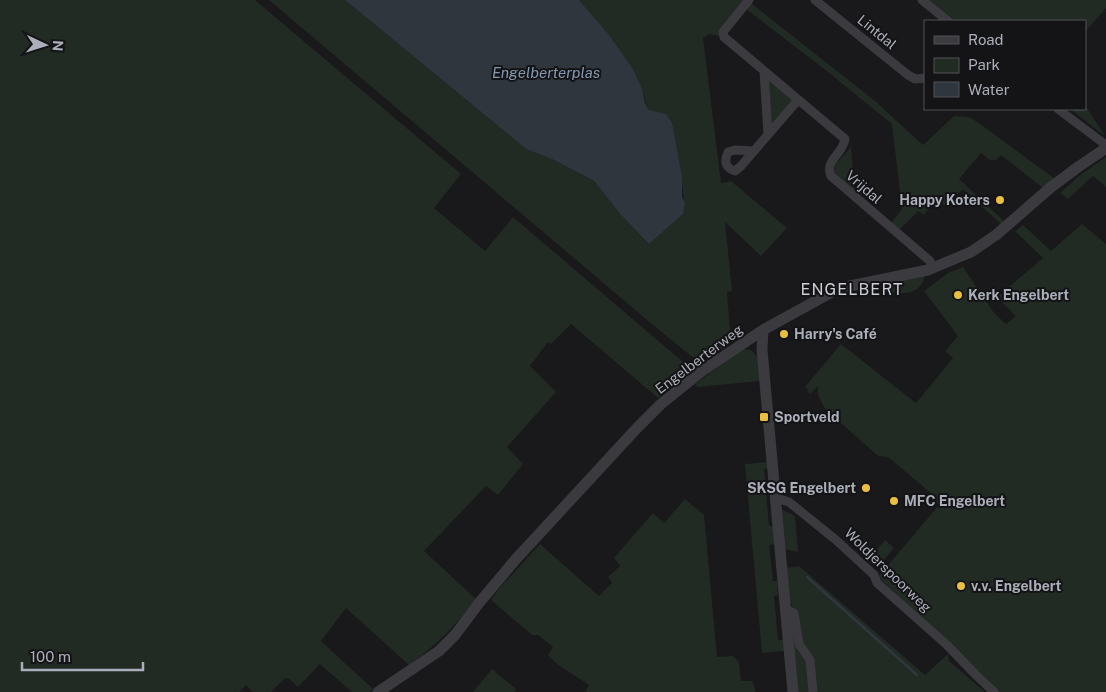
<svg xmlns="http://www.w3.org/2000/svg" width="1106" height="692" viewBox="0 0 1106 692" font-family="'Public Sans',sans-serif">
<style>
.green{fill:#222a24}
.water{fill:#2f363e}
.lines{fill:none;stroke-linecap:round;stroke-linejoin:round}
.stream{stroke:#2f363e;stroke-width:2.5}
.minor{stroke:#3a3a3f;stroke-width:9}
.tertiary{stroke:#3a3a3f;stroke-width:11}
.poi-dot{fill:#eabf41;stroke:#141315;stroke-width:2}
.labels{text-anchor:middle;stroke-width:4;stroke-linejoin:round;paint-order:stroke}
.street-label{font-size:14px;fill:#abafb9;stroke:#141315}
.poi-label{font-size:14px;font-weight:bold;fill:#abafb9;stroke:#141315;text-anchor:start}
.water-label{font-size:15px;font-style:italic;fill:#8499b2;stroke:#141315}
.quarter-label{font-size:16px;letter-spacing:1px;fill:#ccced6;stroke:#141315}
</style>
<rect width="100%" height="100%" fill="#19181a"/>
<path class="green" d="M0,0H255L461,174L434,208L485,251L513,217L689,367L691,370L689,373L658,398L571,324L551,344L548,342L530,366L556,392L507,447L523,464L498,495L486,486L424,551L476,599C454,627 438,644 409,665L346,608L321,641L373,689L369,692H352L320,664L298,687L290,679L285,678L271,692H253L246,685L239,692H0Z
M269,0H345L526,149L554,160L594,181L621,215L649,244L683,214C686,192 678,165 674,142C673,136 674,128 672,122C668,113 658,113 649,110C645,103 645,96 641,88C627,56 602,27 579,0H745L719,36L710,34L703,38L721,183L731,181L787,228L761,256L725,222L732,291L727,292L731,342L721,350L710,354L709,352L696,360L653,325Z
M928,0H1106V8L1085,32V21H954Z
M751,3L875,101L923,145L954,116L969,117L979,123L1055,179L1044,189L1001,155L996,160H990L981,153L959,179L1006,223L1003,226L963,189L945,206L937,199L924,215L918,211L899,230L891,223L902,209L892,124L828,72L746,9Z
M768,79L794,100L771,124Z
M1085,106L1087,108L1105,136L1070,109H1085Z
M851,147L855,195L834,172L836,164Z
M1106,157V187L1093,176L1068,199L1060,193L1079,176Z
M1082,224L1106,244V692H999L878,577L939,505L930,497L932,494L888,457L878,456L825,409L818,395V386L810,394L807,390L808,389L805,387L841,344L916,403L953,358L945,351L958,336L924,291L948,273L963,267L994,313L1006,324L1016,316L997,297L1043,258L1015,231L1023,225L1051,251Z
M924,275C925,295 892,299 882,285Z
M748,349C760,353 759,368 760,380L759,381L698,387L695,384L741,350Z
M769,462L770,468L764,469L769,526H773L775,544L769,545L773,581H777L778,595L774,596L778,640H784L785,651L762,653L745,464Z
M685,499L704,515L717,657L733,656L739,662L741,681H752L756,692H585L589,685L557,664L548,655L553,647L538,635H532L491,600L498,590L540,544L599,596L612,583L608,577L620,566L614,558L653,513L664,523Z
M781,509L795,516L798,552L784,549Z
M885,540L894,548L878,567L869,559Z
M799,566L925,675L948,654L949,661L985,692H815L812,655L802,643L797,614L788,599L786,568Z
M792,639L800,654L806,660L811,692H796Z
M492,669L516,689L514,692H473Z"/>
<path class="water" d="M345,0H579L609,35L633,69L642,89L645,103L649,110L666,114L672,122L682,177V197L685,203L683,214L649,244L621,215L594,181L554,160L526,149Z"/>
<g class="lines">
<path class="stream" d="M807,577L917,675"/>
<path class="minor" d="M749,0L723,32L724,37L845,139C843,154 824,161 831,176L930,261L933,268
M815,0L908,75L915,79L925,78
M922,0L948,21
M764,71L768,135
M1058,109L1106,145
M754,151L735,150L728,152C724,161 725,168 735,171L741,166L798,100
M776,498L789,502L836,540L874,575L877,583L947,645L976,675L994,692
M786,609L794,613L799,644L810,660L813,692"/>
<path class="tertiary" d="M763,330L762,350L793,692
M378,692L439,651L455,635L479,603L516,559L637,428L661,404L702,371L763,330L832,292L850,286L928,270L971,252L996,235L1050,188L1078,167L1106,148"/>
</g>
<g class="poi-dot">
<circle cx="1000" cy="200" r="5"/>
<circle cx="958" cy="295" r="5"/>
<circle cx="784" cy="334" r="5"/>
<rect x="759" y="412" width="10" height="10" rx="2.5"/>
<circle cx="866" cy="488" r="5"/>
<circle cx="894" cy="501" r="5"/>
<circle cx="961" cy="586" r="5"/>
</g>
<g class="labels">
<g class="street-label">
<text transform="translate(877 32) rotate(39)" y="5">Lintdal</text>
<text transform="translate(864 187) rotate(41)" y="5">Vrijdal</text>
<text transform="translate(699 359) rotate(-37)" y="5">Engelberterweg</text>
<text transform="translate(888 570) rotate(44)" y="5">Woldjerspoorweg</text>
</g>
<g class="poi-label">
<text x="990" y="205" text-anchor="end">Happy Koters</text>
<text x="968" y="300">Kerk Engelbert</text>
<text x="794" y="339">Harry's Café</text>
<text x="774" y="422">Sportveld</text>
<text x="856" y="493" text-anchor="end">SKSG Engelbert</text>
<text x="904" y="506">MFC Engelbert</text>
<text x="971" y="591">v.v. Engelbert</text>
</g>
<g class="water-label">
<text x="546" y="78">Engelberterplas</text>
</g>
<g class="quarter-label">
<text x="852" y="295">ENGELBERT</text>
</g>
</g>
<rect x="924" y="20" width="162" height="90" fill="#141315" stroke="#505157"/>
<rect x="934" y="36" width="25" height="8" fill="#3a3a3f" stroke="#505157"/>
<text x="968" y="45" font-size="15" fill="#abafb9">Road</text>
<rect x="934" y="58" width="25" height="15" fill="#222a24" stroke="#505157"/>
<text x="968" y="70" font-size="15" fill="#abafb9">Park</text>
<rect x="934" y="82" width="25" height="15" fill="#2f363e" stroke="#505157"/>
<text x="968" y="95" font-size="15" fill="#abafb9">Water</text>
<g transform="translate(45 45) rotate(94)" stroke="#141315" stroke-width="4" paint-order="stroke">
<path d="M0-4L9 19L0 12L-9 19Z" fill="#abafb9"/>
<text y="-8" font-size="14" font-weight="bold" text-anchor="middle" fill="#abafb9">N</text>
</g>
<path d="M22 662v8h121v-8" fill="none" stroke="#abafb9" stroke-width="2.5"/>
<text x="30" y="662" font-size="15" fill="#abafb9" stroke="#141315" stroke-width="4" paint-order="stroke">100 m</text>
</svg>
